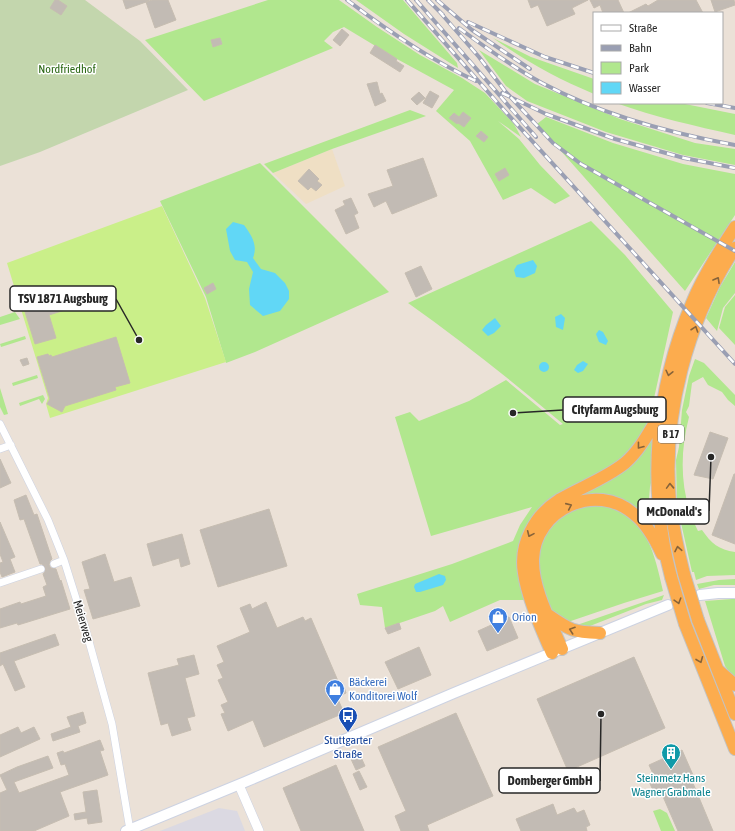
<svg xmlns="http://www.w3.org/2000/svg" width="735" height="831" viewBox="0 0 735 831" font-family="'Asap Condensed',sans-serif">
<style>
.industrial{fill:#dbd9e2}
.education{fill:#efdfc4}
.green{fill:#b1e78e}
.cemetery{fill:#c3d6ad}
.pitch{fill:#caef89}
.water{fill:#61d7f6}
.building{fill:#c2bbb4;stroke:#c6bdb1}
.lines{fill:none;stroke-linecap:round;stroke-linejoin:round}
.minor-tunnel{stroke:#c4bcb4;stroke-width:7;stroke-dasharray:7 3.5;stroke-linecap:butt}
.minor-casing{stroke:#ccd2e2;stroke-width:8}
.tertiary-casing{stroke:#ccd2e2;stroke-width:10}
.secondary-casing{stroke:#ccd2e2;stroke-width:12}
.trunk-casing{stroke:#c3c3c3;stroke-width:14}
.minor{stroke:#fff;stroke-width:7}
.tertiary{stroke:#fff;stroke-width:9}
.secondary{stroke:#fff;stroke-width:10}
.trunk{stroke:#fcac4e;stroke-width:12}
.rail-casing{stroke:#9a9fb3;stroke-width:4}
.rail{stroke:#fff;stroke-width:2.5;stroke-dasharray:8;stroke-linecap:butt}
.trunk-bridge-casing{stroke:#c3c3c3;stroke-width:14;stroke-linecap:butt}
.trunk-bridge{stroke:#fcac4e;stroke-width:12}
.oneway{stroke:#876339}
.labels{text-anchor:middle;stroke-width:3;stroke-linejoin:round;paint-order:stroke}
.shield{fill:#fff;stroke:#686868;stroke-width:1}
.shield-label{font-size:11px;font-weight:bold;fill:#272727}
.park-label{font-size:12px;fill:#2a6714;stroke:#fff}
.shop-label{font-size:12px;fill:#366cbe;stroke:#fff;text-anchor:start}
.street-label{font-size:12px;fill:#272727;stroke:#fff}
.transit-label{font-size:12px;fill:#164399;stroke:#fff}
.culture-label{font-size:12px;fill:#0d838f;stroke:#fff}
.leader{fill:none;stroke:#272727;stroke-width:1.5}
.callout-dot{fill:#272727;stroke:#fff;stroke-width:1.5}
.callout{fill:#fff;stroke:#272727;stroke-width:1.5}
.callout-label{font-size:13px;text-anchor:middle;font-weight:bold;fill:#272727}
</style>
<rect width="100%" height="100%" fill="#ebe1d7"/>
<path class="industrial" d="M219,808L237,811L245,831H160Z"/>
<path class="education" d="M332,149L345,186L306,204L273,173Z"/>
<path class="green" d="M268,0H339L377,27L420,55L462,78L485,93L514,124L521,137L498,121L519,139L540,165L570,196L555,204L531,188L503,200L470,141L436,111L454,90L397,59L344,27L333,32L324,41L333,48L204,101L145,40Z
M356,0H403L457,63L458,68L404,34Z
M493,38L531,57L594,79V94C556,78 527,62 493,38Z
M479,50L535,84L620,119L695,143L735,149V165L683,155L606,132L527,101L506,86Z
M616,103H680L735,114V135C695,126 655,117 616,103Z
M410,110L426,116L332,149L273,173L264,164Z
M546,117L613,143L683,164L735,174V215L685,291L537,124Z
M260,163L389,292L255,352L226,363L206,297L160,201Z
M591,221L625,255L673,312L649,421L641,438L622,461L547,503L525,600H500L450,622L443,606L435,611L385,628L382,607L360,605L357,594L452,564L513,541L520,525L532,507L431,536L395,417L410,412L419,421L469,401L506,380L560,425L563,424C513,382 462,341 408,303Z
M735,262V293L723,308L717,331L706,318L720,287Z
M735,295V345L719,328L725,307Z
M15,312L20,319L0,325V317Z
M25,336L26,339L1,347L0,344Z
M695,359L704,363L735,395V406L728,400L722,392L708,385L703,377L692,383L689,406L686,412L689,417C679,456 680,495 698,531L702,530C711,543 719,550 735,552V575L707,576L696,580L694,572H692L677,505L676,460L679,447L682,410L689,376Z
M37,375L38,378L13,386L12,383Z
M0,388L8,414L4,415L0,407Z
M43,395L45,399L42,404L39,399L20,406L19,403Z
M653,433L652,479L650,487L649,499L652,527C644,518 635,508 624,503C581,484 531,512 529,561C528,586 542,611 551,633L548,634C541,614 530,593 528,571C526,558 528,546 533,535C550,497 594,494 623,471C636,460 646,448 653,433Z
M588,505C643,505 653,546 663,591L624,603L565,623L552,612L540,586L537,553L552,522L565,513Z
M735,579V585H714L699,589L697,584L719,580Z
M664,595L662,600L646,604L590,626L582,627L574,626Z
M732,599H735V680L725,666L705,601Z
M660,809L667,813L675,831H661L653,811Z"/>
<path class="cemetery" d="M0,0H85L140,41L188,90L40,152L0,166Z"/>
<path class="pitch" d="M162,206L205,298L226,362L50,418L46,404L48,398L7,263Z"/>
<path class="water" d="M233,222L244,225C252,236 258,245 253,258L261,269L275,273L285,283L289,291V299L280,311L263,316L250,305L249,289L253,272L247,262L235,260L230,251L226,229Z
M533,260L537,266L535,273L524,278L516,277L514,270L517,265Z
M561,314L565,318L563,330L556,327L555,317Z
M495,318L501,326L494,333L488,336L482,330L486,325Z
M599,330L603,332L608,341L606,345L599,342L596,334Z
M583,361L588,364L583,371L578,373L574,370L577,365Z
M539 367a5 5 0 1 1 10 0a5 5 0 1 1-10 0Z
M439,574L445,576L446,580L443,585L420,592H416L414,587L415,584Z"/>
<path class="building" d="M55,0H58L67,6L61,15L50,8Z
M123,0H149V1L126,9Z
M152,0H168L176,20L155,28L146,2Z
M528,0H588L572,8L575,14L547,26L538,5L531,8Z
M590,0H618L624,13H603L600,5L594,8Z
M658,0H696L703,13H628L646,4L648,6Z
M711,0H734L735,5L715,12Z
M342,29L349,35L340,46L333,40Z
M220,38L222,44L213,47L211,40Z
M375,45L397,59L396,61L404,66L400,72L370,53Z
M377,82L380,94L382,93L386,101L375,106L367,84Z
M430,91L439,96L432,108L423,103Z
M419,92L425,98L417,105L411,99Z
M463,112L471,118L464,127L458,123L457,124L449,118L454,113L459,117Z
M481,131L488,137L484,142L476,136Z
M423,158L437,196L392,214L386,201L374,207L368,194L393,186L387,170Z
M505,168L509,175L499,181L495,174Z
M309,169L319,179L317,181L322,185L316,191L311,187L308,190L298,181Z
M351,198L358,213L354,215L359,228L346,234L335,210L345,205L343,201Z
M421,266L432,289L416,297L405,273Z
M213,283L216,289L207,294L204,288Z
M62,290L68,309L49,315L56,338L35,344L22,302Z
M116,337L130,383L115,387L116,390L65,406L62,412L47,404L50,399L37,357L48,354L49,356L51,355L52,357Z
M27,358L29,364L23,366L20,360Z
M710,432L728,438L713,479L694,475Z
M0,459L11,483L0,488Z
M734,474H735V544L712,535Z
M26,495L34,515L37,514L52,559L50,561L49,565L51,568L56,569L60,581L61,580L70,609L18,625L17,623L0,628V609L20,602L21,604L46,596L43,587L47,585L43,574L46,570V567L42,564H40L24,519L20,520L14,500Z
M269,509L287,566L218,587L200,530Z
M0,522L15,557L10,559L15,572L2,577L0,572V563L3,562L0,554Z
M182,534L190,564L181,567L179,558L153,566L147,544Z
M105,554L114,582L131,577L140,606L93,619L84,590L90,589L82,562Z
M266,602L277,628L303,617L305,621L311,618L341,688L344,687L346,693L337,697L344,713L264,747L253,720L228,731L221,714L225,713L221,705L228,702L218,680L223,678L217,665L224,662L217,646L250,632L240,608L250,604L252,609Z
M509,617L518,638L487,651L478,631Z
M399,623L401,629L388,634L385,628Z
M55,634L59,645L14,661L25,687L15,691L3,664L0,666V653Z
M419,647L431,675L398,689L385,662Z
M194,655L199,674L185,678L195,716L187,718L191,730L172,736L168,723L161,725L148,673L179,665L177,659Z
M634,657L665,728L568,771L537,699Z
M83,712L86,723L78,726L80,732L53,741L51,734L71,727L67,717Z
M456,713L493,796L427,825L429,831H401L395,816L406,811L378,747Z
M18,727L21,733L34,727L40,739L0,757V735Z
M100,740L104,750L100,751L108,775L60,792L69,816L34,831H0V793L7,790L0,775L17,767L48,756L53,768L14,782L19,793L69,775L65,764L61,765L57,753L63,751L64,753Z
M682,750L693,775L690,776L713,831H678L661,792L655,795L648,779L654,776L649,765Z
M360,755L365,766L356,770L351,759Z
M336,765L364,831H301L283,788Z
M359,771L367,787L360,790L353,774Z
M97,790L102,822L88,824L87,818L75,820L74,814L86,812L83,792Z
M553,804L557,815L574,808L577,813L584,810L590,825L586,827L587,831H521L516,819Z"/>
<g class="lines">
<path class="minor-tunnel" d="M41,569L54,564"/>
<defs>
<path id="minor" d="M0,424L48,520L64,560L85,627L112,724L130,830
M0,449L11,445
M54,564L64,560
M0,583L41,569"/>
<path id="tertiary" d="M239,785L259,831"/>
<path id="secondary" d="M700,595L718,593H735
M126,831L245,782L454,693L668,605"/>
<path id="trunk" d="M684,574C678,550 673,527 670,502C662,415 687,321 735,248
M671,577C647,487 655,390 692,303C703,276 719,251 735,227
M548,615C571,631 573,632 600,633
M698,620L735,714
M685,624L735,749
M562,649C551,623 532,588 533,559C535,509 596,481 634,514C647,524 655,539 662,554
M552,653C542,631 527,596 524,573C519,544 535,515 559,500C581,487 605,479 625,463C640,450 649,432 659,416
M719,671L735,685"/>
</defs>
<use href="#minor" class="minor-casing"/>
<use href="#tertiary" class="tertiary-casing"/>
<use href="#secondary" class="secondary-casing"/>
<use href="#trunk" class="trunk-casing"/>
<use href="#minor" class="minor"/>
<use href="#tertiary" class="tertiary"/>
<use href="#secondary" class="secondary"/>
<use href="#trunk" class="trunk"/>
<defs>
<path id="rail" d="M347,0C388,31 430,60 476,81
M407,0L503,109L735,364
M416,0L536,137
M428,0L443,15
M437,0L472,30L530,69
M439,11L479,57L505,91L553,143L581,164L735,251
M468,22L545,57L594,73
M459,28C486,48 513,67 542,83C602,115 669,133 735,145
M502,93L546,114L615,139L684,158L735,168
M707,103L735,108"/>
</defs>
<use href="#rail" class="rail-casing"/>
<use href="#rail" class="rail"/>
<defs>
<path id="trunk-bridge" d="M684,574L698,620
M671,577L685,624"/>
</defs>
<use href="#trunk-bridge" class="trunk-bridge-casing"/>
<use href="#trunk-bridge" class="trunk-bridge"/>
</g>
<defs><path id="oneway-chevron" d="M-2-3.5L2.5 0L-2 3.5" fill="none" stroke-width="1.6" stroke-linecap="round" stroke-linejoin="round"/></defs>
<g class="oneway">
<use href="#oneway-chevron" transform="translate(717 280) rotate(-61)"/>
<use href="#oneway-chevron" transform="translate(695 329) rotate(-71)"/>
<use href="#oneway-chevron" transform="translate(669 373) rotate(103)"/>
<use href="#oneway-chevron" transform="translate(640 446) rotate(128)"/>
<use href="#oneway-chevron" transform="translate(670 486) rotate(-92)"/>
<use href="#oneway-chevron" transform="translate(569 506) rotate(-24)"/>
<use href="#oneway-chevron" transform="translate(530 534) rotate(114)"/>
<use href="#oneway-chevron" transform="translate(678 549) rotate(-101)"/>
<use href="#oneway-chevron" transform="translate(678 601) rotate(73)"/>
<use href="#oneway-chevron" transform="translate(572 630) rotate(-161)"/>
<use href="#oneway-chevron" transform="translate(700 660) rotate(68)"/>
</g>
<defs>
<symbol id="shop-pin" viewBox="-11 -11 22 30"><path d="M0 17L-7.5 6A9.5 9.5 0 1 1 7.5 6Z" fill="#3f7fe0" stroke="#fff"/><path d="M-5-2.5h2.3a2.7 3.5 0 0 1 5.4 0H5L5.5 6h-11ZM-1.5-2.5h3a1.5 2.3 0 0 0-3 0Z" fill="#fff"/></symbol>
<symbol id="bus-pin" viewBox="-11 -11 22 30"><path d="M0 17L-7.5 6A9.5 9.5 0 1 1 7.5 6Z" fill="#1a4fb4" stroke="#fff"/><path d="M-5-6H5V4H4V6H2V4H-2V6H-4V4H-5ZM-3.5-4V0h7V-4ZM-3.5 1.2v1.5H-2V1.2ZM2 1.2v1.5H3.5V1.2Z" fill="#fff"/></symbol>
<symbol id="building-pin" viewBox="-11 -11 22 30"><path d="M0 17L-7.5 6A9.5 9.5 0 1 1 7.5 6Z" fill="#0f9aa8" stroke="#fff"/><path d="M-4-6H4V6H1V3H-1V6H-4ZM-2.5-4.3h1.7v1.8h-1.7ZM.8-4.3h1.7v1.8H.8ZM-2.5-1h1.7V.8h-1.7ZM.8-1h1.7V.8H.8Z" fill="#fff"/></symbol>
</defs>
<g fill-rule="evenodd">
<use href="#shop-pin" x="487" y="606" width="22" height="30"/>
<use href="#shop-pin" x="324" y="678" width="22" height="30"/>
<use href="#bus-pin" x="337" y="705" width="22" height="30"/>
<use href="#building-pin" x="660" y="742" width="22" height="30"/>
</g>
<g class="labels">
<rect class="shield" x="658" y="425" width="26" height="18" rx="3"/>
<g class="shield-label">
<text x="671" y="438">B 17</text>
</g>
<g class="park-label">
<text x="67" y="73">Nordfriedhof</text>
</g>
<g class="shop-label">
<text x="512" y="621">Orion</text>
<text x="349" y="686">Bäckerei<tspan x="349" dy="14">Konditorei Wolf</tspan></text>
</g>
<g class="street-label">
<text transform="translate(83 621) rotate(73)" y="4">Meierweg</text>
</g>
<g class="transit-label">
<text x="348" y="744">Stuttgarter<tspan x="348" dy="14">Straße</tspan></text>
</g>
<g class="culture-label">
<text x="671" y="782">Steinmetz Hans<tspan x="671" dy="14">Wagner Grabmale</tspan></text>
</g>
</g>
<path class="leader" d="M139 340L116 299M513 413L563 410M711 457L709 511M601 714L600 781"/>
<g class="callout-dot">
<circle cx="139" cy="340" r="4"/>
<circle cx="513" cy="413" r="4"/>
<circle cx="711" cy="457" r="4"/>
<circle cx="601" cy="714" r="4"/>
</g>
<g class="callout">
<rect x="10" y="286" width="106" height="25" rx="4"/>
<rect x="563" y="397" width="103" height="25" rx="4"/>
<rect x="638" y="499" width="71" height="25" rx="4"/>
<rect x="499" y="768" width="101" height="25" rx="4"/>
</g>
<g class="callout-label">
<text x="63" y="303">TSV 1871 Augsburg</text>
<text x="615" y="414">Cityfarm Augsburg</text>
<text x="674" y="516">McDonald's</text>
<text x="550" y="785">Domberger GmbH</text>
</g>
<rect x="593" y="12" width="130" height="92" fill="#ffffff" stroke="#a9a9a9"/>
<rect x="601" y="25" width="20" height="6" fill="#ffffff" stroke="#a9a9a9"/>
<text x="629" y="32" font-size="12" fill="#272727">Straße</text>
<rect x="601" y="45" width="20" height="6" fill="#9a9fb3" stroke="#a9a9a9"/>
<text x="629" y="52" font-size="12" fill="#272727">Bahn</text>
<rect x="601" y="62" width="20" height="12" fill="#b1e78e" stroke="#a9a9a9"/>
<text x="629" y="72" font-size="12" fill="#272727">Park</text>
<rect x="601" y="82" width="20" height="12" fill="#61d7f6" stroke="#a9a9a9"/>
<text x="629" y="92" font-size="12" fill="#272727">Wasser</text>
</svg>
